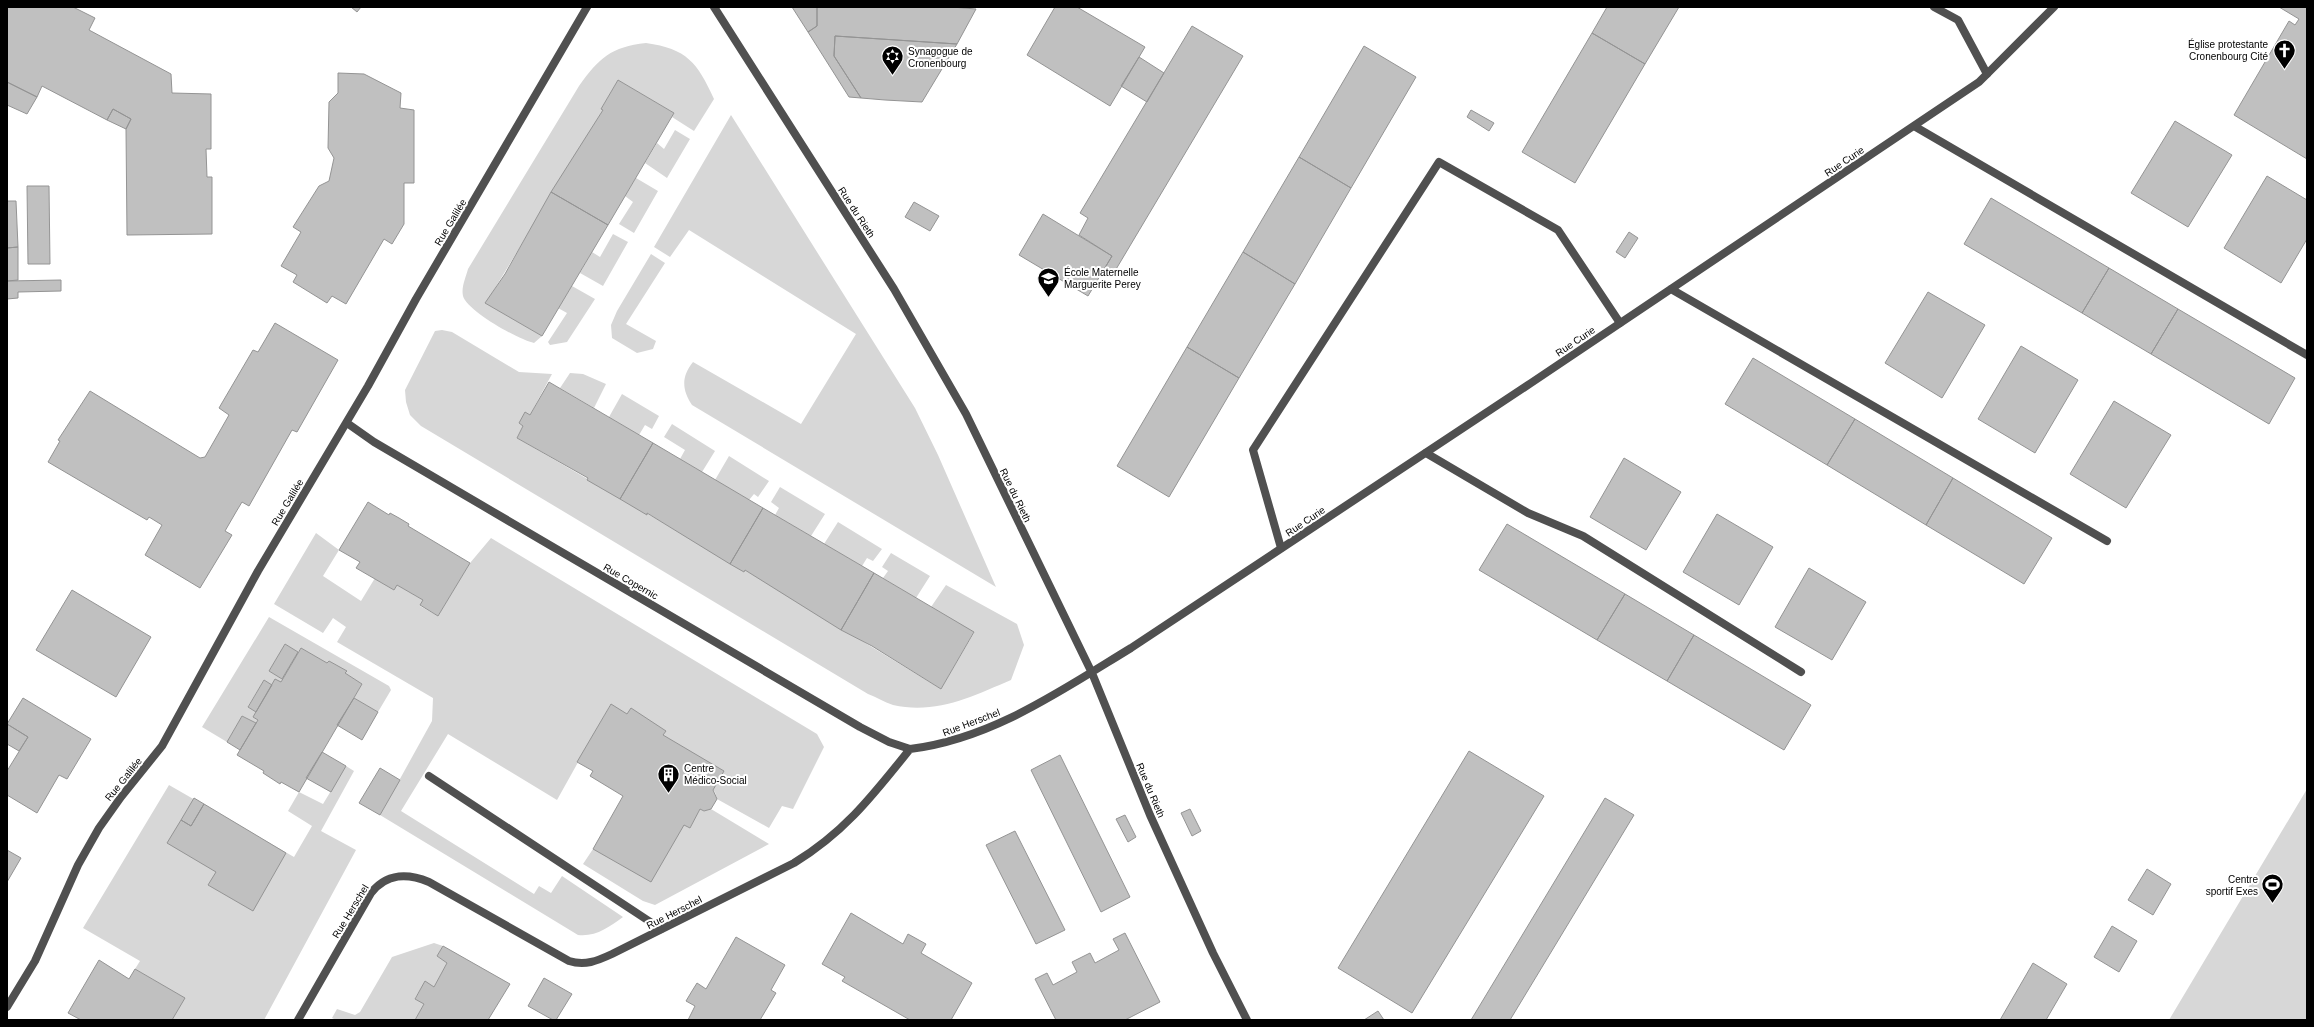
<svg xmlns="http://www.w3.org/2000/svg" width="2314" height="1027" viewBox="0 0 2314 1027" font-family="Arial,sans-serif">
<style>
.green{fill:#d7d7d7}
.building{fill:#c0c0c0;stroke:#949494}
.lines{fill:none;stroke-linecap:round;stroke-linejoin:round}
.lane{stroke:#505050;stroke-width:8}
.street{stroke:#505050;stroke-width:8}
.labels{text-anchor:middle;stroke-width:4;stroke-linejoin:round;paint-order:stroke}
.poi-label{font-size:10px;fill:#000;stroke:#fff;text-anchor:start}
.street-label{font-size:10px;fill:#000;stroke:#fff}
</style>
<rect width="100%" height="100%" fill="#fff"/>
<path class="green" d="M646,43C687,49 697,62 714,99L694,131L672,117L674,113L618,80L601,109L603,110L486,303L542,336L534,343C519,340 467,311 463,296C461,287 466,277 468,269L579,86C599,58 611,47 646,43Z
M731,115L915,408L938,455L996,587L692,405C682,390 681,377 693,362L801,424L856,334L689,230L670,257L654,247Z
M675,130L690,139L667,178L645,163L657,143L664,149Z
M636,178L658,191L634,233L619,224L633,202L625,196Z
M613,234L628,242L603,286L580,273L592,252L600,257Z
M651,254L665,263L626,324L656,341L653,349L637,353L612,338L611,325L617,311Z
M572,286L595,299L567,342L550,345L548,342L567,313L558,308Z
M442,330L452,332L519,372L552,374L530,415L525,413L519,423L523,426L517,438L715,553L744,572L745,570L941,689L974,633L931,607L946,585L1017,624L1024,645L1011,680C973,696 936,715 893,705C884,702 876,697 868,694L421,426L410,415L406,402L405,390L435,331Z
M570,373L583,374L606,384L594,408L560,388Z
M622,394L659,416L652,429L645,425L639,435L609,417Z
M672,424L715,451L702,472L680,459L685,450L664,437Z
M729,456L769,481L758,497L754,494L749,500L715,480Z
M780,487L825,514L811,536L775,515L779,508L771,502Z
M838,522L882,549L873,561L867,558L862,566L824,544Z
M316,533L339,550L323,576L361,601L375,578L394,590L397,585L423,600L420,606L438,616L470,563L491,538L817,734L824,747L793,809L782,806L769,828L717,799L715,792L663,735L666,731L631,709L627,714L610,705L557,800L448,734L401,811L534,894L539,886L551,893L562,876L623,917C609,927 596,937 578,935L380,815L432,721L433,698L337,642L346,627L333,618L323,633L274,604Z
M891,553L930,576L916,598L883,578L888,571L882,567Z
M269,617L389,686L391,690L378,712L354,698L362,684L345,673L346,671L329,661L327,663L301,648L298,652L285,644L269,671L282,679L281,682L272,685L264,680L248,706L256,712L253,717L258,720L256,723L242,716L227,742L202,727Z
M346,766L354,771L321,831L356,850L264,1020H172L184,998L135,969L140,961L83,928L169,785L294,857L312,826L288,811L299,792L323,804Z
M2307,789V1020H2169Z
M700,809L704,811L711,809L769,844L655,905L643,901L583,864L593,849L684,825L690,828Z
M434,943L443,946L437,956L447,963L434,987L425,982L415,998L424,1004L415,1020H336L332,1018L337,1009L355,1015L360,1012L392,957Z"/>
<path class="building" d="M7,7H73L95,18L89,30L171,74L172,93L211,94V149H206L207,177H212V234L127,235L126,129L131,119L113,109L107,120L42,86L37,97L7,82Z
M351,7H361L357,12Z
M792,7H817V26L808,32Z
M817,7H952L976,9L957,44L835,36L834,56L861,98L849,97L808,32L817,26Z
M1055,7H1077L1145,47L1110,106L1027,55Z
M1607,7H1679L1645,64L1592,33Z
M2279,7H2307V159L2234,115L2289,21L2295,25L2299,19Z
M1192,26L1243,56L1112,276L1103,271L1112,256L1079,235L1088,218L1080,213Z
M1592,33L1645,64L1575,183L1522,152Z
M835,36L957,44L922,102L885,100L861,98L834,56Z
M1364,46L1416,77L1351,188L1299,157Z
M1139,57L1164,73L1147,102L1121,86Z
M338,73L364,74L401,93L400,108L414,110V183H404V224L392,244L384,239L346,304L332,296L327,303L293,282L297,275L281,266L301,232L293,227L319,186L329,181L334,158L328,148L329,102L338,93Z
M618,80L674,113L608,225L551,192L603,110L601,109Z
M7,82L37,97L27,114L7,105Z
M113,109L131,119L126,129L107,120Z
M1471,110L1494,123L1489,131L1467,117Z
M2175,121L2232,155L2188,227L2131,193Z
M1299,157L1351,188L1295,284L1243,252Z
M2267,176L2307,200V239L2281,283L2224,248Z
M27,186H49L50,264H28Z
M551,192L608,225L542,336L485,303L505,274Z
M1991,198L2109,268L2082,313L1964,244Z
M7,201H16L18,247L7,248Z
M914,202L939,216L930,231L905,217Z
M1043,214L1112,256L1088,296L1019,255Z
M1629,232L1638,238L1625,258L1616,252Z
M18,247V280L7,281V248Z
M1243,252L1295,284L1239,378L1187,347Z
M2109,268L2178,309L2151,354L2082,313Z
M61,280V291L18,292V298L7,299V281Z
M1928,292L1985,325L1942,398L1885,363Z
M2178,309L2295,378L2269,424L2151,354Z
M275,323L338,360L297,432L292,430L249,506L242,502L236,512L225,531L232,535L200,588L145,555L162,525L149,517L147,520L48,462L60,441L58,440L90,391L200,458L205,457L229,415L219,408L253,350L258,352Z
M2021,346L2078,380L2035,453L1978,419Z
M1187,347L1239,378L1169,497L1117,466Z
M1753,358L1855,419L1827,465L1725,404Z
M549,382L653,443L620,499L587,480L588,478L517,438L523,426L519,423L525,412L530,415Z
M2114,401L2171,435L2126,508L2070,474Z
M1855,419L1953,478L1926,525L1827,465Z
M653,443L763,508L730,564L647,513V515L620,499Z
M1624,458L1681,492L1646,550L1590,517Z
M1953,478L2052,538L2024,584L1926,525Z
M368,502L389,515L390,513L399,518L409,524L408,526L470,563L438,616L420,605L423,600L397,585L394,590L356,568L360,562L339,550Z
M763,508L874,573L841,630L745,570L744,572L730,564Z
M1717,514L1773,547L1739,605L1683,572Z
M1507,524L1625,594L1597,640L1479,570Z
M1809,568L1866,602L1832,660L1775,627Z
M874,573L974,632L941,689L872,646L841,630Z
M72,590L151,637L116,697L36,650Z
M1625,594L1694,635L1667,681L1597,640Z
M1694,635L1811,705L1784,750L1667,681Z
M285,644L298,652L282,679L269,671Z
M301,648L327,663L329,661L347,671L345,673L362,684L299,792L281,782L280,784L263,773L264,771L237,755L258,720L253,717L275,679L281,682Z
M264,680L272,685L256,712L248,707Z
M23,698L91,739L67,779L59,775L37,813L7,795V771L28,737L7,724Z
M354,698L378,712L362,740L337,725Z
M611,704L627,714L631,708L666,731L663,735L724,771L713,790L717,799L711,809L704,811L700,809L690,828L684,825L651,882L593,849L623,796L590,776L593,771L577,762Z
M242,716L256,723L240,750L227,742Z
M7,724L28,737L19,751L7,744Z
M1469,751L1544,796L1412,1013L1338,968Z
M322,752L346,766L331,792L306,778Z
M1060,755L1130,897L1101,912L1031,770Z
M380,768L400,780L380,815L359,803Z
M194,798L204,804L191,826L181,820Z
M1605,798L1634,815L1510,1020H1471Z
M204,804L286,853L253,911L208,885L216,872L167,843L181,820L191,826Z
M1190,809L1201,831L1192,836L1181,813Z
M1125,815L1136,837L1128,842L1116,819Z
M1015,831L1065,930L1036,944L986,845Z
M7,850L21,858L7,882Z
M2147,869L2171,884L2153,915L2128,900Z
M851,913L903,944L908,934L926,944L921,953L972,983L951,1020H910L842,981L845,977L822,964Z
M2112,926L2137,941L2119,972L2094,957Z
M1125,933L1160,1002L1125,1020H1056L1035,979L1047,973L1053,985L1077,972L1072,962L1090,953L1095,963L1119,950L1113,939Z
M736,937L785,965L771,990L776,993L760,1020H688L695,1006L686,1001L692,991L697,983L706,989Z
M443,946L510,984L488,1020H415L424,1004L415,999L425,981L434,987L447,963L437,956Z
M99,960L129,979L135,969L185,998L172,1020H81L68,1013Z
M2033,963L2067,984L2046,1020H2000Z
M544,978L572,994L556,1020H553L528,1006Z
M1378,1011L1384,1020H1364Z"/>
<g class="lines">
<path class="lane" d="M1934,7L1958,20L1987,74
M1426,453L1528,513L1583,536L1801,672
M1281,548L1253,450L1439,162L1558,230L1620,323
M429,776L661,929"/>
<path class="street" d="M714,7L894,289L966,414L1092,673L1150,815L1213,953L1247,1020
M1914,126L2307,355
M1671,289L2107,541
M347,423L374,442L860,727L889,742L910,749
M7,1007L35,961L78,865L99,828L121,797L162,746L258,571L368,386L416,299L587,7
M298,1020L371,893C387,873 407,873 429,882L569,961C585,966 597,961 612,954L794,863C845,832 873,795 910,749C992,739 1062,690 1131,648L1531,383L1979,82L2054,7"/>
</g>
<defs>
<symbol id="church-pin" viewBox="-11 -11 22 30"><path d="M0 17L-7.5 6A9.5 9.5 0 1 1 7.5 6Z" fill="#000" stroke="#fff"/><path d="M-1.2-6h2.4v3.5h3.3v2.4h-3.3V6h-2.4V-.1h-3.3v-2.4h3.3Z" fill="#fff"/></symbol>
<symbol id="synagogue-pin" viewBox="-11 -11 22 30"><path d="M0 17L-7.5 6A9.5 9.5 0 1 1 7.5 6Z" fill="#000" stroke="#fff"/><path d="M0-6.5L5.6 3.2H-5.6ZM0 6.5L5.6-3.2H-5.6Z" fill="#fff"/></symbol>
<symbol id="school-pin" viewBox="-11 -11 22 30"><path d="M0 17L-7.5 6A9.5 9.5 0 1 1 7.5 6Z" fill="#000" stroke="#fff"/><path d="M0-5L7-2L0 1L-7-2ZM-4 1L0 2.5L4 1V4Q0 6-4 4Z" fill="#fff"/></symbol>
<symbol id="building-pin" viewBox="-11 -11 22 30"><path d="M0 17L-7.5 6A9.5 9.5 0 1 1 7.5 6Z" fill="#000" stroke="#fff"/><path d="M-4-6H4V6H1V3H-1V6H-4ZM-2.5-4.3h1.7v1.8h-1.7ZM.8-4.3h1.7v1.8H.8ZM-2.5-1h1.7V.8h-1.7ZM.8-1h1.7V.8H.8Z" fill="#fff"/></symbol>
<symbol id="stadium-pin" viewBox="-11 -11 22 30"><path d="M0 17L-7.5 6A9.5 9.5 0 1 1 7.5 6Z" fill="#000" stroke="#fff"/><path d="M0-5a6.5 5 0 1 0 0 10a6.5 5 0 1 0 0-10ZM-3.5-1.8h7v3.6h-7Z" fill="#fff"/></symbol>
</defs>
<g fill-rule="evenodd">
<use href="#church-pin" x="2272" y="38" width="25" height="34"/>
<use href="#synagogue-pin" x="880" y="44" width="25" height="34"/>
<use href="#school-pin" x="1036" y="266" width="25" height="34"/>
<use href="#building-pin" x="656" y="762" width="25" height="34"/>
<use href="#stadium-pin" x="2260" y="872" width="25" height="34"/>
</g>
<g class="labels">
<g class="poi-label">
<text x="2268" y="48" text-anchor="end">Église protestante<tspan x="2268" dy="12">Cronenbourg Cité</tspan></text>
<text x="908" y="55">Synagogue de<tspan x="908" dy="12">Cronenbourg</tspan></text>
<text x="1064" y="276">École Maternelle<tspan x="1064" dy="12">Marguerite Perey</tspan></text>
<text x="684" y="772">Centre<tspan x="684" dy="12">Médico-Social</tspan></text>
<text x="2258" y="883" text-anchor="end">Centre<tspan x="2258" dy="12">sportif Exes</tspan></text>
</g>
<g class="street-label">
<text transform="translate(1844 161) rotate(-34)" y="4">Rue Curie</text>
<text transform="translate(857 212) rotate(57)" y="4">Rue du Rieth</text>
<text transform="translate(450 222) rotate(-59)" y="4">Rue Galilée</text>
<text transform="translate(1575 341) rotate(-34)" y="4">Rue Curie</text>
<text transform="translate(1016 495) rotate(64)" y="4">Rue du Rieth</text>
<text transform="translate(287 502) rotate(-59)" y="4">Rue Galilée</text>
<text transform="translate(1305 521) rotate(-34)" y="4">Rue Curie</text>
<text transform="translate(631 581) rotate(30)" y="4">Rue Copernic</text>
<text transform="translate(971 722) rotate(-21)" y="4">Rue Herschel</text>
<text transform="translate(123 779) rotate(-51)" y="4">Rue Galilée</text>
<text transform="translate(1151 790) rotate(67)" y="4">Rue du Rieth</text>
<text transform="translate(350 911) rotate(-59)" y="4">Rue Herschel</text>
<text transform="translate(674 912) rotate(-27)" y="4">Rue Herschel</text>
</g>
</g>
<rect width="2314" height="1027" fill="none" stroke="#000000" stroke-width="16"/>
</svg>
